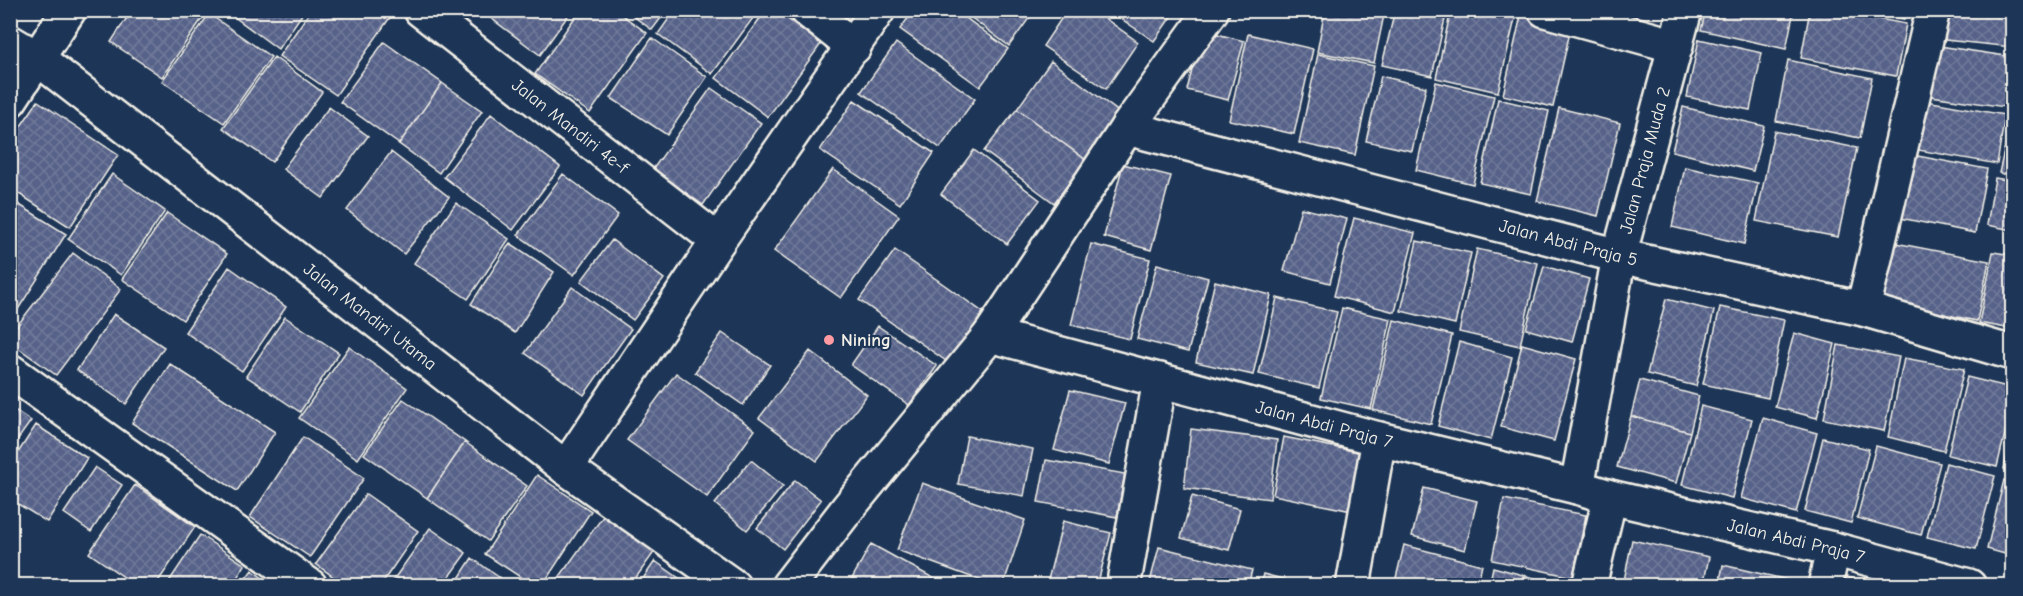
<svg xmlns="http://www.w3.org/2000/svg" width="2023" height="596" viewBox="0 0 2023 596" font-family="'Comic Neue',sans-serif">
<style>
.building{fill:url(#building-cross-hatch);stroke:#f4f1e8;stroke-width:1.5}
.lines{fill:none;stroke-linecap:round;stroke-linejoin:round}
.minor-casing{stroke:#f4f1e8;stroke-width:38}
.minor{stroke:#1d3557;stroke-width:33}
.poi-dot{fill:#ff9aa2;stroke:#1d3557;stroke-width:2}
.labels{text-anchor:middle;stroke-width:4.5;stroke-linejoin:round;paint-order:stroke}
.street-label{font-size:18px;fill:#f4f1e8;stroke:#1d3557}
.poi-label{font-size:18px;font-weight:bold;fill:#f4f1e8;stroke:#1d3557;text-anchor:start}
</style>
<defs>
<pattern id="building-cross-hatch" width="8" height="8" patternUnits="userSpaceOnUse" patternTransform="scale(1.5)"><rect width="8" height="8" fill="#576289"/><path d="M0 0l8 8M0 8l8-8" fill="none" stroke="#70799a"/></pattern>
</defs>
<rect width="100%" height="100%" fill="#1d3557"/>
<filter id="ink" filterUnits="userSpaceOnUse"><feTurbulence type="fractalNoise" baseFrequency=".0167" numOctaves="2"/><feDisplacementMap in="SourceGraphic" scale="12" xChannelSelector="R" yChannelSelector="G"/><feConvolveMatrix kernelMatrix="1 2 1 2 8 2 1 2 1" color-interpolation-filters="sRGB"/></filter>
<g filter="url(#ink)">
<path class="building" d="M132,10H208L162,77L111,42Z
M225,10H305L278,49Z
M311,10H382L391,16L336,95L279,56Z
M480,10H572L540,55Z
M580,10H615L647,33L590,113L535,74Z
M625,10H667L652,30Z
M675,10H751L756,14L712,74L658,34Z
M766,10H776L821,44L768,117L716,78Z
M914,10H955L1008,49L980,87L900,29Z
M961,10H1035L1009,46Z
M1067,10H1093L1138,42L1106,89L1043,46Z
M1112,10H1176L1154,41L1111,12Z
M1280,10H1314L1313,18Z
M1325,10H1385L1374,63L1317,52Z
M1395,10H1447L1432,76L1382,65Z
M1451,10H1517L1498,92L1436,78Z
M1706,10H1794L1786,49L1701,30Z
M1810,10H1832L1906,24L1896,76L1801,58Z
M1867,10H1906L1904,19Z
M1948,10H2012V47L1945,40Z
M1522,11L1572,23L1553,107L1503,95Z
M209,14L271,57L224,123L162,81Z
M1202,30L1244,41L1228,100L1187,90Z
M1248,34L1313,49L1294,134L1229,120Z
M652,38L707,77L667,135L611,98Z
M1699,39L1762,53L1750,110L1687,97Z
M384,42L442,83L399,144L340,102Z
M896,43L975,99L940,148L861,92Z
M1926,44L2012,57L2005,107L1918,94Z
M1318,54L1374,66L1355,155L1299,143Z
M274,57L322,92L272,162L223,128Z
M1788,60L1872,78L1860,138L1776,121Z
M1051,61L1120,113L1086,160L1017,109Z
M1381,76L1426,87L1412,151L1366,141Z
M1436,82L1494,96L1473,184L1416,170Z
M442,83L482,111L439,173L399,144Z
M711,88L761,123L703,205L653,169Z
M1498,99L1549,111L1531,194L1480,183Z
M1915,99L2005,115L1997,164L1907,148Z
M854,100L934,153L900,204L820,150Z
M38,101L118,155L70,227L10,188V142Z
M329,107L368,136L323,198L283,169Z
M1683,107L1764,126L1753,171L1672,151Z
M1559,108L1620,123L1598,216L1537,201Z
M1017,109L1086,160L1054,203L984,151Z
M491,114L560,167L513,230L444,177Z
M2012,116V176L1999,173Z
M1774,131L1857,148L1838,237L1756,221Z
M974,150L1040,200L1007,244L941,194Z
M391,152L449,197L404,254L347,210Z
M1907,154L1987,169L1975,233L1895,217Z
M1123,164L1171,176L1151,250L1104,237Z
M1685,167L1758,183L1744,244L1672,227Z
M833,169L899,216L841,298L774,251Z
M112,174L165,211L121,275L68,239Z
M563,174L618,215L574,275L518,235Z
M1995,178L2012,181V230L1987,225Z
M10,199L66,234L10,322Z
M456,203L509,239L468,299L414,263Z
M1301,208L1347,219L1330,283L1284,271Z
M167,213L227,254L183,320L122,279Z
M1354,218L1415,233L1395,312L1334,296Z
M612,240L664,279L633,320L581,281Z
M1417,241L1471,253L1455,324L1401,311Z
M1885,241L1989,261L1977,321L1874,300Z
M510,243L554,272L515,333L471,304Z
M1091,244L1150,259L1130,339L1071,325Z
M1477,249L1538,263L1520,346L1459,332Z
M895,250L984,313L949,363L859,300Z
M1993,252L2012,255V329L1979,323Z
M73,253L121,289L56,375L10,342V335Z
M1157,264L1208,278L1188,352L1137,339Z
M1544,266L1589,279L1572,342L1526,329Z
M229,267L286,307L242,371L185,332Z
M1215,281L1271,295L1253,375L1196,362Z
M572,287L631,329L584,395L525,353Z
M1277,298L1337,312L1319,388L1259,374Z
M1666,299L1714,311L1696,386L1647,374Z
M1720,307L1784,320L1768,398L1703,384Z
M1342,308L1391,319L1371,409L1321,398Z
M114,314L164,347L126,404L77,370Z
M285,317L339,353L300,412L246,376Z
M1394,320L1452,335L1431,424L1373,410Z
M878,326L937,366L909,405L851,365Z
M722,333L770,365L743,405L695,372Z
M1794,333L1835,344L1817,418L1775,407Z
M1459,342L1512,357L1491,440L1438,426Z
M1522,344L1576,359L1554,441L1501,427Z
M1838,345L1899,357L1884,431L1824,419Z
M349,347L407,388L358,459L299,418Z
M810,351L867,395L817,461L759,418Z
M1904,358L1964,369L1944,451L1888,437Z
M170,364L275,432L237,491L132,423Z
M676,373L755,430L707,497L627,440Z
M1967,377L2012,388V404L1997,467L1948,455Z
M1640,380L1699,396L1690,432L1631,416Z
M1070,390L1125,403L1109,464L1054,450Z
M403,399L465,442L427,498L364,454Z
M1701,406L1752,419L1732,498L1682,485Z
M10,407L31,421L10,450Z
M1631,416L1690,432L1676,483L1617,467Z
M1763,418L1817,433L1796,513L1741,498Z
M36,425L87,458L47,522L10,499V465Z
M1191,429L1277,440L1270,499L1184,488Z
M2012,432V471L2004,469Z
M967,436L1033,449L1024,496L958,484Z
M303,437L364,478L310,557L250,517Z
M1284,437L1363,453L1352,511L1273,495Z
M1823,438L1869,449L1851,523L1805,511Z
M465,442L527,486L488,541L427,498Z
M1876,446L1940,463L1921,535L1857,518Z
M751,460L783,486L747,530L715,504Z
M1046,460L1125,474L1117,517L1038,502Z
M1946,463L1995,476L1976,549L1927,537Z
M95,467L122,485L91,532L64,513Z
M537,475L591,511L542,586H534L485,554Z
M795,480L821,500L783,549L757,528Z
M2004,480L2012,482V556L1987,549Z
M922,483L1025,520L1003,586H996L897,550Z
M135,485L195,527L155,586H137L89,553Z
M1424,488L1477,501L1465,550L1412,536Z
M366,494L418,531L380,586H346L316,564Z
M1192,496L1240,509L1229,550L1181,538Z
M1504,499L1586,515L1573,577L1492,560Z
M604,515L655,551L630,586H553Z
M1063,521L1111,533L1097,586H1054L1047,584Z
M430,528L466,553L442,586H389Z
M200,535L245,565L232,586H166Z
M1632,540L1709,557L1703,586H1623Z
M871,544L944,584L943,586H848Z
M1404,545L1482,565L1477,586H1394Z
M1159,547L1252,570L1248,586H1149Z
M472,558L511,586H454Z
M655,561L690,586H638Z
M1723,565L1805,584V586H1719Z
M1493,567L1564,586H1489Z
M252,570L273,586H240Z
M1263,574L1310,586H1260Z
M1843,576L1879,586H1841Z"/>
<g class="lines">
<defs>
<g id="minor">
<path id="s1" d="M421,10L718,241"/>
<path d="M807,10L854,47"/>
<path d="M1545,10L1676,46"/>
<path id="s2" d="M10,42L37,58L566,468L733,586"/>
<path d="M10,100L69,10"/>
<path id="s3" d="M1127,128L1619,256L1863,309L2012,353"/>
<path d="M1863,309L1933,10"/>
<path d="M990,335L1127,128L1212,10"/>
<path d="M10,371L310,586"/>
<path d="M566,468L718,241L878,10"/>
<path id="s4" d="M1577,487L1619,256L1685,10"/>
<path d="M1125,576L1160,380"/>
<path id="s5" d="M788,586L848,508L990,335L1379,439L1577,487L1610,497L1833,549L1969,586"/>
<path d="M1353,586L1379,439"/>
<path d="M1589,586L1610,497"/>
<path d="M1825,586L1833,549"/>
</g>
</defs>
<use href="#minor" class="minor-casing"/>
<use href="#minor" class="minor"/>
</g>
</g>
<circle class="poi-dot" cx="829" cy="340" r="6"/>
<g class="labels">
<g class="street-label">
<text dy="6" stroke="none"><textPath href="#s1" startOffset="189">Jalan Mandiri 4e-f</textPath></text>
<text dy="6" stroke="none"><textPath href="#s4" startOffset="334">Jalan Praja Muda 2</textPath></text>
<text dy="6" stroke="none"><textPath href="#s3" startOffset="456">Jalan Abdi Praja 5</textPath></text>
<text dy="6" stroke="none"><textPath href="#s2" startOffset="453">Jalan Mandiri Utama</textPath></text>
<text dy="6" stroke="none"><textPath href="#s5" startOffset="668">Jalan Abdi Praja 7</textPath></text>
<text dy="6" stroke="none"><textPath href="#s5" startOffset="1154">Jalan Abdi Praja 7</textPath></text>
</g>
<g class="poi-label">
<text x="841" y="346">Nining</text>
</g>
</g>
<rect width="2023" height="596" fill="none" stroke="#1d3557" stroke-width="36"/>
<rect x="18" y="18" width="1987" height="560" fill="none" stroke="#f4f1e8" stroke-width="2" filter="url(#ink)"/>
</svg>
